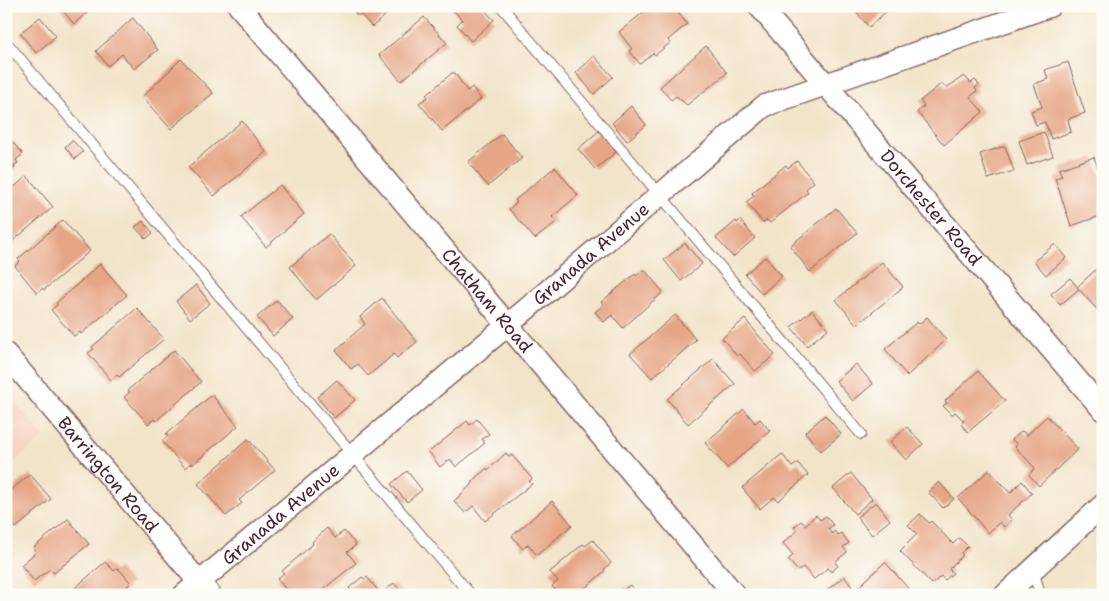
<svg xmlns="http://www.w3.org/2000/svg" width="1109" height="601" viewBox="0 0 1109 601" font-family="'Shantell Sans',sans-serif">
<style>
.built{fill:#f5d3c1}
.building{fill:#e6a686}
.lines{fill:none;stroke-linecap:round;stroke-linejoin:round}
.lane-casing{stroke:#856462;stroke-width:12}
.street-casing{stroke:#856462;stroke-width:24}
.lane{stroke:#fff;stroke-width:10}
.street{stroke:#fff;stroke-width:21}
.labels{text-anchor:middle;stroke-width:4;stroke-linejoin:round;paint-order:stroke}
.street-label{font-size:18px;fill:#4a1f2b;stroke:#fdfcf7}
</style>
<rect width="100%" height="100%" fill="#fdfcf7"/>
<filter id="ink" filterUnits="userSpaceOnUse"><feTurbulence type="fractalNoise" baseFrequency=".02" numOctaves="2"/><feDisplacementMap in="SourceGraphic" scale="10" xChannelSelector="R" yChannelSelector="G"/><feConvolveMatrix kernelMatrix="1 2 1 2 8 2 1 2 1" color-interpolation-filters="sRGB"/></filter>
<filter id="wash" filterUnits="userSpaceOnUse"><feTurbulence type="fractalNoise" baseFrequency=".0096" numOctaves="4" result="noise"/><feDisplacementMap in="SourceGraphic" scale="20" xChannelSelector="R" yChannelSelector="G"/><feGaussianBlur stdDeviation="1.12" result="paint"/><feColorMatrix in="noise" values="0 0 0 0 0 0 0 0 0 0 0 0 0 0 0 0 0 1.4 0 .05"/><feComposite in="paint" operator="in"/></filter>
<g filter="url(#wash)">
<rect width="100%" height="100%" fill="#f2e4c9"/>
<path class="built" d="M6,392L44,437L6,469Z"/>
<g id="blocks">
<path class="building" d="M59,6H95L74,24Z
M353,6H396L372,27L361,15H356Z
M452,6H481L494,20L471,41L457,25L462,20L451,8Z
M651,6H673L687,24L668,40L670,43L655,55L653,53L640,64L629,51L632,49L619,32Z
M851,6H889L890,8L869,27Z
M40,17L56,36L36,53L20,33Z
M424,17L447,43L401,81L379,55Z
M133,18L158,50L134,69L122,54L108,66L96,51Z
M706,46L727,73L687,105L676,96L671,100L660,87Z
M594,56L613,77L594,94L576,73Z
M181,59L213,93L171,129L142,97Z
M1068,62L1085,113L1068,119L1071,132L1051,139L1045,122L1036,125L1031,111L1042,107L1034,84L1048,79L1045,70Z
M452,73H455L467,91L472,87L481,99L442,131L419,103L428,97L426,95Z
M964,76L971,83L975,80L979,85L975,88L977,91L970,97L983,112L944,145L917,112L924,106L920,101L942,83L946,88Z
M631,106L646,125L627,141L612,123Z
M242,121L266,152L214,196L188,167Z
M599,131L616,152L595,169L578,149Z
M1044,132L1053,156L1027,165L1019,141Z
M502,134L522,158L488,186L468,162Z
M9,138L23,154L16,160L18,163L13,166L15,168L6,175V140Z
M72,140L83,152L75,159L65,147Z
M1005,146L1014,171L988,179L980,154Z
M1094,157L1103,182V215L1071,226L1055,178L1062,176L1059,169Z
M797,161L814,182L806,189L808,192L770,223L767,220L763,223L746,202L754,196L752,193L786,165L788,168Z
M555,167L578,195L552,217L556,222L535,239L509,209L517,202L515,200Z
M27,176L53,207L7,246L6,194Z
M280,185L304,214L266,247L241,217Z
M836,208L857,233L810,272L790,246Z
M63,220L90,251L44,290L43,288L37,293L15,266L20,261L18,259Z
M740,220L755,238L733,257L716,238L736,221L737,223Z
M143,221L153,233L146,239L135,227Z
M329,234L356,266L316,300L290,267Z
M685,243L702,264L681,281L664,260Z
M1055,244L1066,258L1046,275L1034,261Z
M765,257L782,276L762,294L745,274Z
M882,262L903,287L857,325L836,300Z
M1103,263V313L1101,314L1077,287Z
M100,264L127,295L81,334L80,332L74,336L51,310L57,305L56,303Z
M644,269L663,292L623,328L612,315L604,322L595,312L604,304L601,302L635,274L636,276Z
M1070,278L1079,289L1060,305L1051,294Z
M196,285L210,303L190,319L176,301Z
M382,298L417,342L397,358L394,354L368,376L358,364L351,369L336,350L365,324L360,317Z
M277,300L293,319L273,336L257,317Z
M137,308L164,339L119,377L117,375L111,380L88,353L94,349L92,347Z
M812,310L828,329L807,346L791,327Z
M675,315L696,340L652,378L630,354Z
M927,317L946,340L907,376L885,349L917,322L919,324Z
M745,319L775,355L755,371L740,354L737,356L722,338Z
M174,350L201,382L156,421L154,419L148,424L124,397L130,392L128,390Z
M713,359L735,384L688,424L667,399Z
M856,364L873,384L853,401L836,381Z
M978,371L1005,401L968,432L961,424L964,421L955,412L952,415L943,406L947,403L945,401Z
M337,380L355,400L334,418L317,397Z
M212,395L238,426L192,465L191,463L185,468L162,441L168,436L166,434Z
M744,409L755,423L760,419L770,431L727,468L705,443Z
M825,415L841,434L821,451L805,432Z
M1047,416L1078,449L1039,486L1029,475L1035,468L1015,447L1017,444L1012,440L1022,431L1027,435Z
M477,419L489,434L482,439L485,443L456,467L450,459L440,467L429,452L467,421L470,425Z
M907,427L923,444L906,460L890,442Z
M248,439L275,470L239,500L242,503L226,516L198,484Z
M506,453L509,457L512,455L532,479L529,481L532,484L485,521L473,506L465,513L454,501L473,483L472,481L487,468L488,470Z
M782,454L792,467L798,463L808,475L778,501L774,497L760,509L742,488Z
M989,470L1010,493L1022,481L1032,493L1008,515L1012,520L1008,524L1004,527L1000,522L988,533L958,498Z
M407,471L422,490L407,502L391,484Z
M851,473L872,499L855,514L833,488Z
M30,474L51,499L16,528L6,517V494Z
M939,482L954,499L943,508L928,492Z
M552,501L572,525L537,555L528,544L523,549L512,536Z
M876,502L890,520L872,535L857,517Z
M920,514L929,523L931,521L953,544L959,538L968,546L961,553L963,555L949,569L953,573L945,580L941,576L932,584L900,551L917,534L908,525Z
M816,515L820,520L826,516L833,525L828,529L832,534L834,531L838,535L841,533L849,543L843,547L847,552L835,562L838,566L831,572L828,568L814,579L803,567L798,571L788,560L793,555L783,543L797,531L794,527L801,521L805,525Z
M68,519L89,544L54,573L50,569L34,581L21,565L36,552L33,548Z
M327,528L335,538L344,531L356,545L347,552L356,563L316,595H302L299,591L291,595L277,579L284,573L282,571L313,544L312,542Z
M593,540L611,563L604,569L605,571L577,595H559L552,586L558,581L550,572L583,544L585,546Z
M105,562L114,571L118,568L131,583L127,586L128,588L120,595H70L69,593Z
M885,562L914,595H849L863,583Z
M844,576L852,587L843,595H827L825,592Z
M362,577L364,579L367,577L381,594L394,583L404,595H346L351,590L349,588Z
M630,585L638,595H614L621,589L622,591Z"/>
</g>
</g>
<g filter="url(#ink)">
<use href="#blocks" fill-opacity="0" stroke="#856462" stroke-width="1"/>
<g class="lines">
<defs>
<path id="lane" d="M501,6L861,434
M6,42L471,595
M1033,569L1040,595"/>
<g id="street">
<path id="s1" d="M239,6L735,595"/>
<path id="s2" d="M759,6L1103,410"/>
<path id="s3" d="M6,354L210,595"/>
<path id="s4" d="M184,595L509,324L764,106L1050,6"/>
<path d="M1005,595L1103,505"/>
</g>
</defs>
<use href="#lane" class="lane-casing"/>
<use href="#street" class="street-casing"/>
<use href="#lane" class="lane"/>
<use href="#street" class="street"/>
</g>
</g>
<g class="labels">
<g class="street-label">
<text dy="6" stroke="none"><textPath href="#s2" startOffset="265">Dorchester Road</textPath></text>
<text dy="6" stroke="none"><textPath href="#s4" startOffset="531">Granada Avenue</textPath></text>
<text dy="6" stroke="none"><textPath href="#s1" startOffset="385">Chatham Road</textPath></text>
<text dy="6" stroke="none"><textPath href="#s3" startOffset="158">Barrington Road</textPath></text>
<text dy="6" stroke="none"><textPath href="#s4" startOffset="126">Granada Avenue</textPath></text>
</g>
</g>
<rect width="1109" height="601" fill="none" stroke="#fdfcf7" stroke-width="25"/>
</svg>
